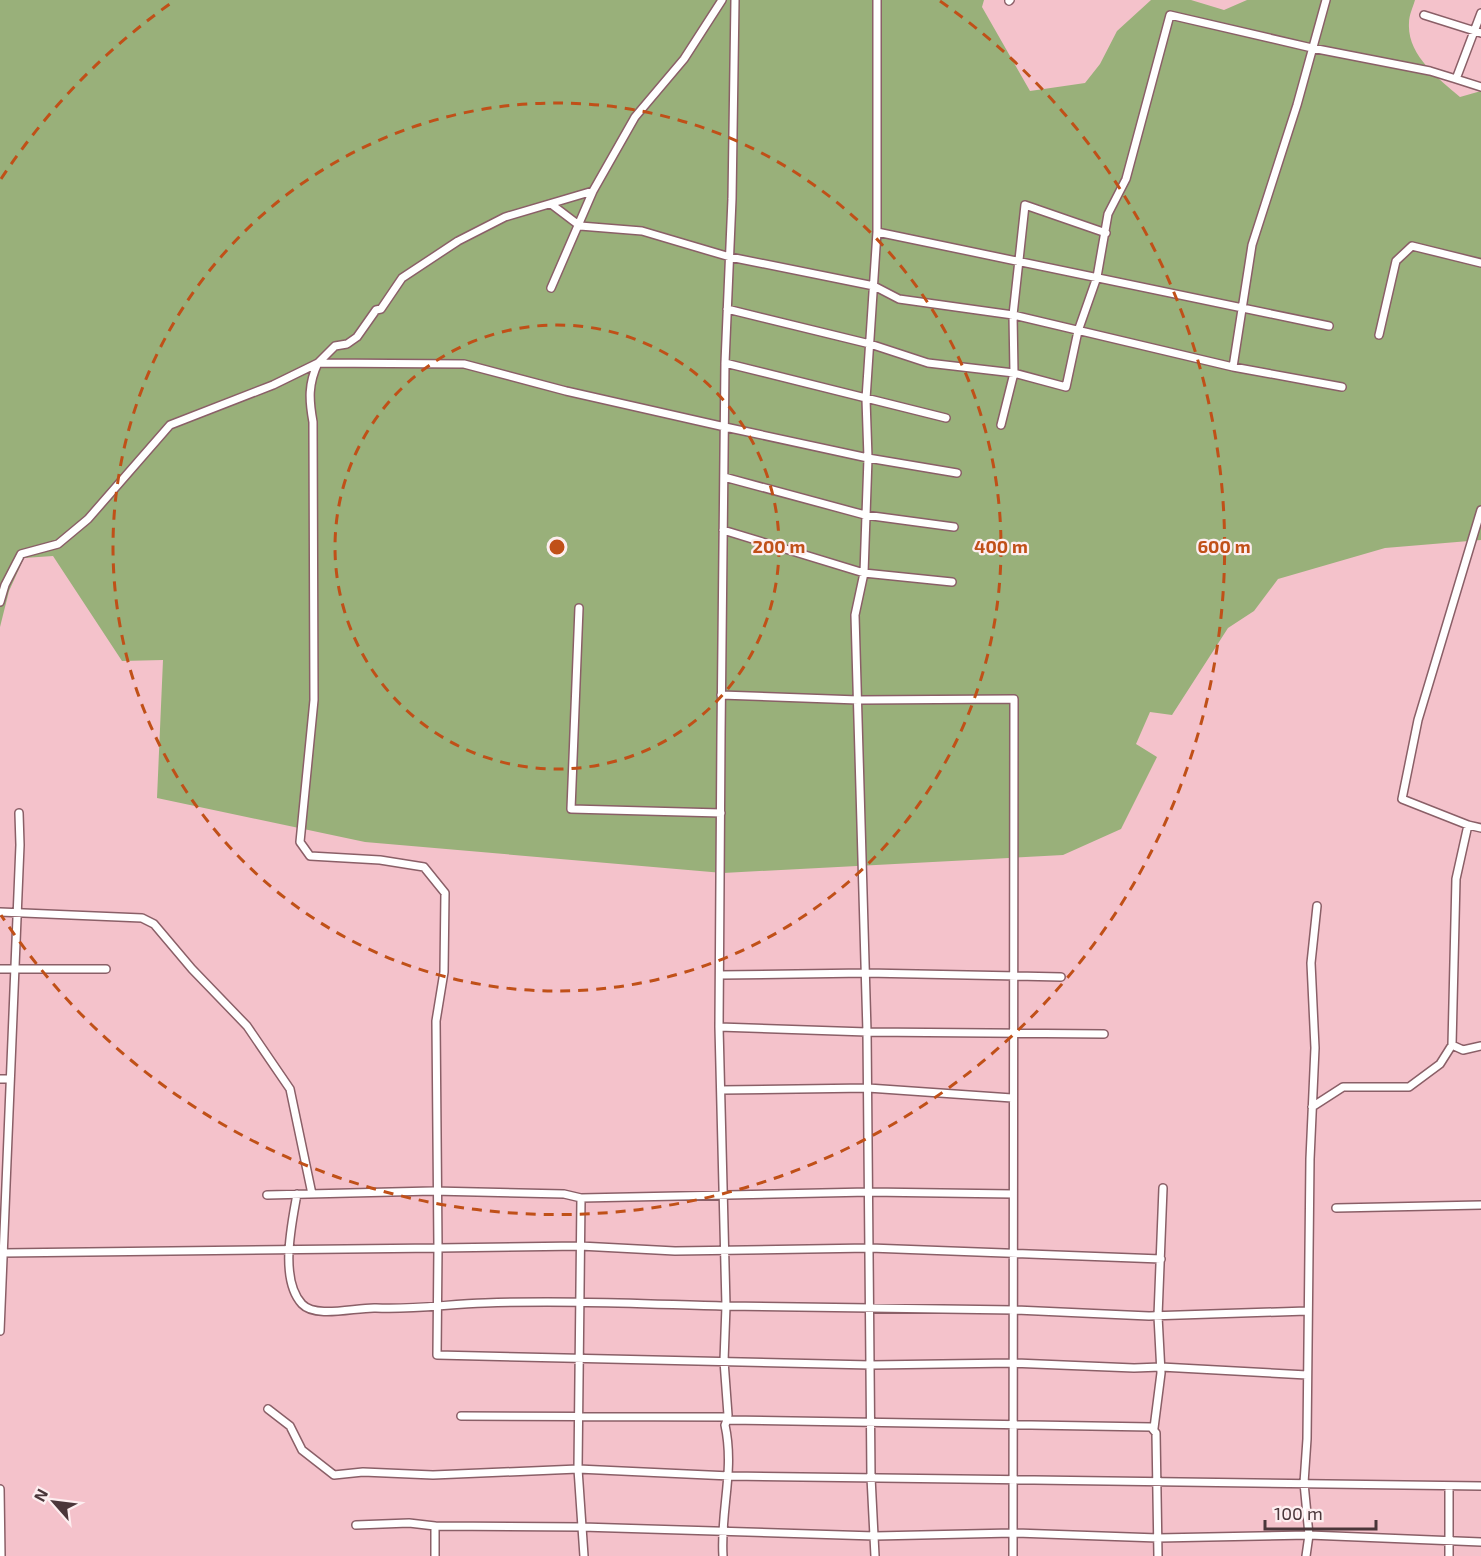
<svg xmlns="http://www.w3.org/2000/svg" width="1481" height="1556" viewBox="0 0 1481 1556" font-family="'Exo 2',sans-serif">
<style>
.green{fill:#99b07a}
.lines{fill:none;stroke-linecap:round;stroke-linejoin:round}
.street-casing{stroke:#8a5f67;stroke-width:10}
.street{stroke:#fff;stroke-width:7}
.ring{fill:none;stroke:#c05018;stroke-width:3;stroke-dasharray:10 8}
.centre{fill:#c05018;stroke:#fdeef0;stroke-width:3}
.ring-label{font-size:18px;text-anchor:middle;font-weight:bold;fill:#c05018;stroke:#fdeef0;stroke-width:4.5;stroke-linejoin:round;paint-order:stroke}
</style>
<rect width="100%" height="100%" fill="#f4c2cb"/>
<path class="green" d="M0,0H984L982,7L1030,91L1085,83L1100,64L1117,31L1151,0H1191L1224,10L1247,0H1415C1413,7 1409,15 1409,23C1407,55 1438,78 1460,97L1481,91V540L1385,548L1278,579L1254,611L1228,628L1172,715L1150,712L1136,744L1157,757L1121,829L1063,855L723,873L365,842L157,798L163,660L122,661L53,556L24,558L9,591L0,627Z"/>
<g class="lines">
<defs>
<path id="street" d="M735,0L732,199L725,363L721,735L719,1027L726,1306L1015,1310L1149,1316L1307,1311
M1009,1L1010,0
M1424,15L1481,33
M1456,79L1481,87
M551,204L580,226L642,231L730,257L874,286L899,299L1013,315L1233,367L1342,387
M877,232L1329,326
M551,288L593,191
M727,309L870,344L928,363L1014,373L1066,387L1078,331L1097,277L1108,214L1126,179L1170,15L1312,48L1430,71L1456,79L1481,13
M1379,335L1396,261L1412,246L1481,263
M725,363L946,418
M1233,367L1252,245L1297,105L1326,0
M1001,425L1014,373L1013,315L1025,205L1106,233
M724,477L865,515L954,527
M723,530L864,573L952,582
M0,602L5,585L21,554L58,544L88,519L170,425L273,385L318,363L335,346L347,344L357,337L376,310L381,309L402,278L458,241L505,217L593,191L635,117L684,59L722,0
M579,608L571,809L721,813
M721,695L858,700L1014,699L1013,1556
M1468,825L1402,799L1418,720L1481,510
M0,912L142,918L154,924L192,969L247,1026L290,1089L312,1194
M0,969H106
M720,975L866,973L1061,977
M719,1027L867,1032L1104,1034
M1452,1045L1456,879L1468,825L1481,828
M0,1079H10
M721,1090L868,1088L1012,1098
M1312,1107L1343,1087H1409L1440,1064L1452,1045L1463,1050L1481,1046
M297,1194C292,1223 279,1279 302,1304C316,1319 356,1307 376,1308C413,1310 449,1304 485,1303C565,1300 646,1304 726,1306L724,1361L728,1415
M267,1195L433,1191L564,1194L581,1198L578,1469L584,1556
M581,1198L869,1192L1013,1194
M1336,1208L1481,1205
M3,1253L438,1248L436,1021L444,972L445,893L424,867L380,860L310,856L300,842L314,700L313,422C309,400 308,384 318,363L464,364L566,391L725,427L868,458L957,473
M1161,1259L870,1248L675,1251L580,1246L438,1248L437,1355L871,1365L1013,1363L1134,1368L1161,1367L1307,1375
M0,1331L20,845L19,813
M268,1409L290,1426L302,1450L334,1475L363,1472L433,1475L578,1469L730,1476L1481,1486
M461,1416L727,1417
M1154,1428L1161,1373L1158,1316L1163,1188
M1449,1486V1556
M0,1489L1,1556
M356,1525L409,1523L435,1526V1556
M435,1526L582,1527L875,1536L1013,1533L1158,1538L1309,1535L1481,1542
M723,1556C720,1511 735,1471 725,1425L727,1420L1151,1427L1156,1433L1158,1556
M875,1556L871,1477L867,1032L855,615L864,573L868,458L866,399L877,232V0
M1306,1556L1309,1535L1304,1483L1307,1439L1310,1159L1315,1048L1311,963L1317,906"/>
</defs>
<use href="#street" class="street-casing"/>
<use href="#street" class="street"/>
</g>
<g class="ring">
<circle cx="557" cy="547" r="222"/>
<circle cx="557" cy="547" r="444"/>
<path d="M1 179A667 667 0 0 1 174 1M940 1A667 667 0 1 1 1 915"/>
</g>
<circle cx="557" cy="547" r="9" class="centre"/>
<g class="ring-label">
<text x="779" y="553">200 m</text>
<text x="1001" y="553">400 m</text>
<text x="1224" y="553">600 m</text>
</g>
<g transform="translate(54 1502) rotate(298)" stroke="#fdeef0" stroke-width="4.5" paint-order="stroke">
<path d="M0-4.5L10 22L0 15L-10 22Z" fill="#4a363a"/>
<text y="-9" font-size="16" font-weight="bold" text-anchor="middle" fill="#4a363a">N</text>
</g>
<path d="M1265 1520v9h111v-9" fill="none" stroke="#4a363a" stroke-width="3"/>
<text x="1274" y="1520" font-size="18" fill="#4a363a" stroke="#fdeef0" stroke-width="4.5" paint-order="stroke">100 m</text>
</svg>
